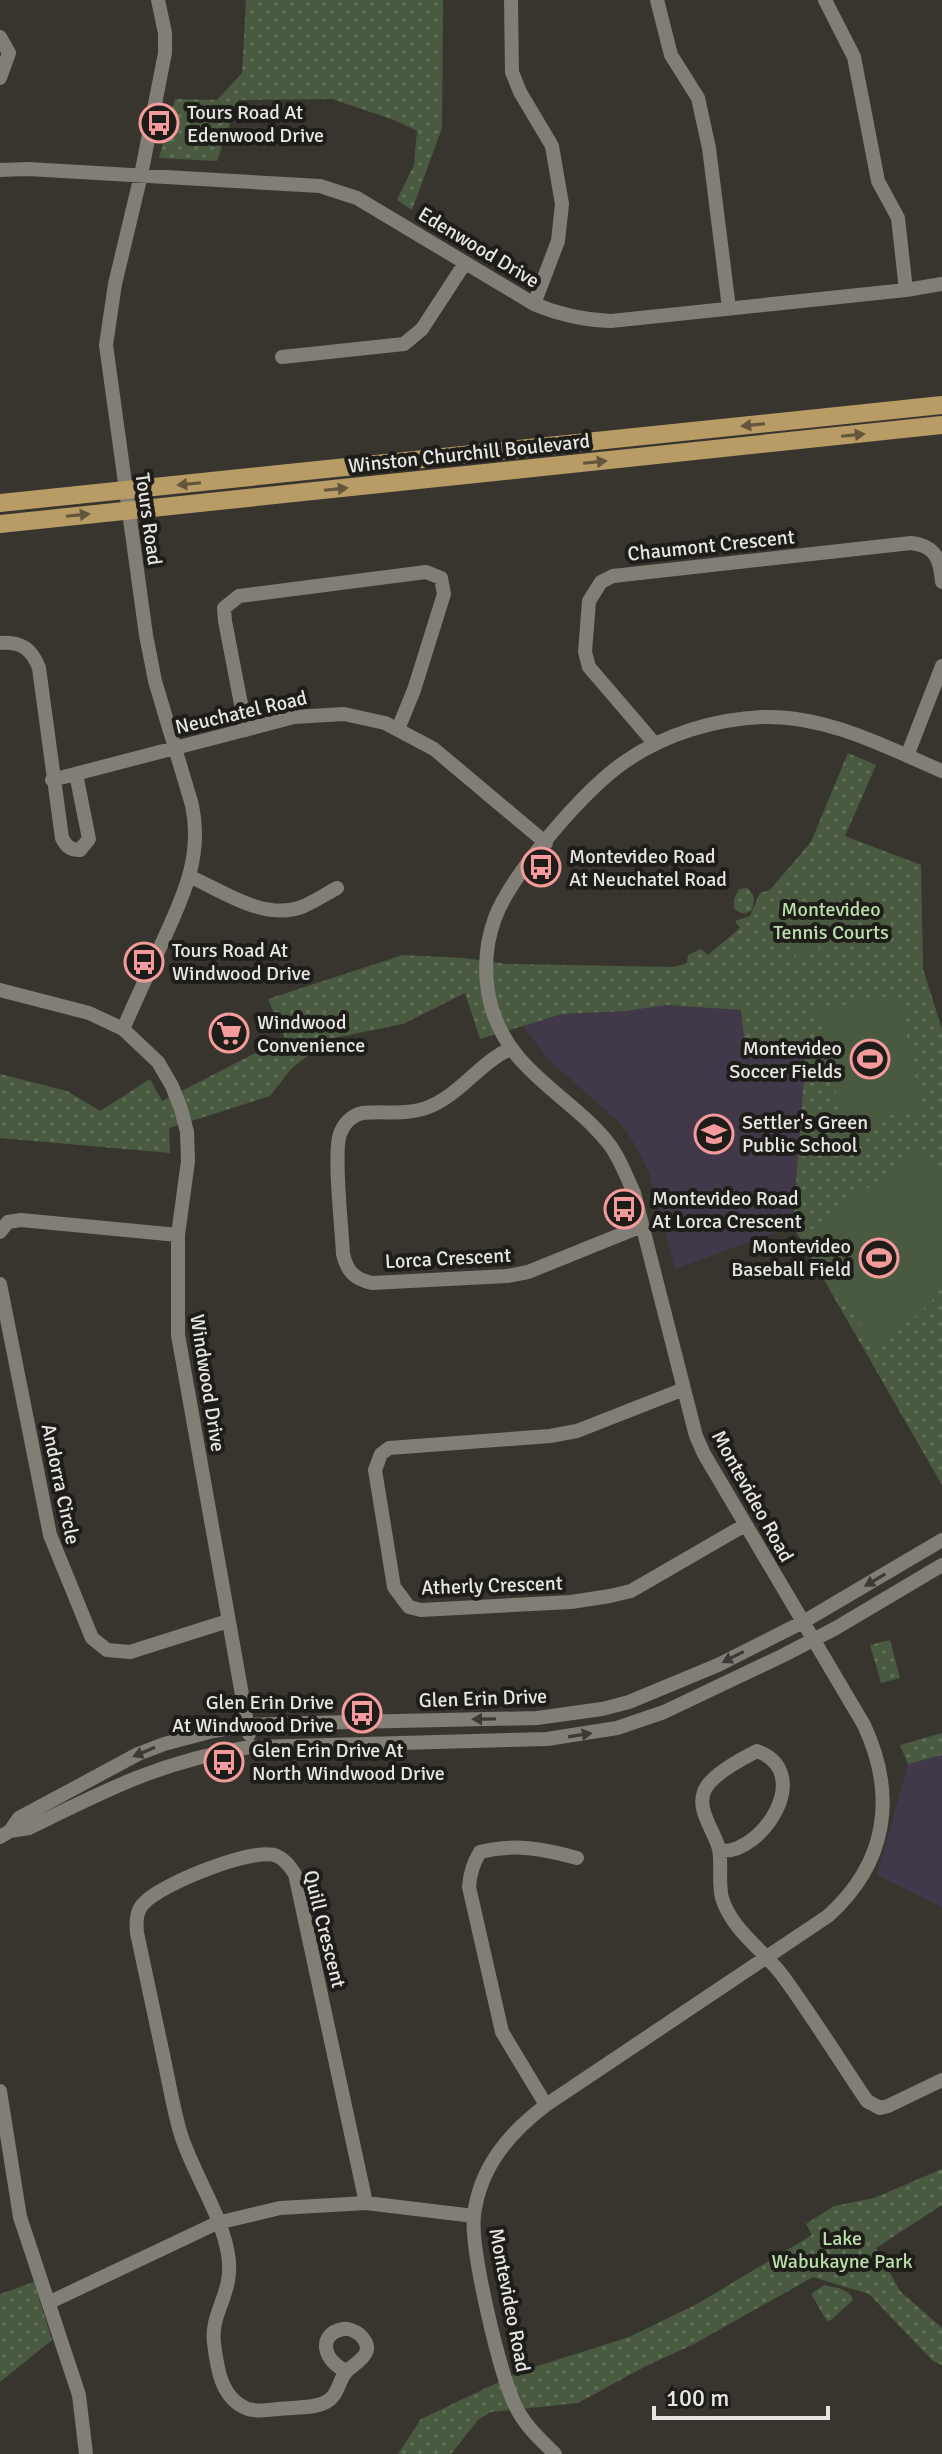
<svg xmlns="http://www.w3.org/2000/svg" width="942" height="2454" viewBox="0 0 942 2454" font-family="Signika,sans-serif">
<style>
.education{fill:#41394a}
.green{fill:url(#green-dots)}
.pitch{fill:#495a41}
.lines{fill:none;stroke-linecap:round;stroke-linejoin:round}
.minor{stroke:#817e76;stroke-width:14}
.major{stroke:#b89b65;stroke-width:18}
.oneway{fill:#63563c}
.oneway2{fill:#3c3a36}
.labels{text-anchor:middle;stroke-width:8;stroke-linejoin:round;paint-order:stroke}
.poi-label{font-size:20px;fill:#e7e6e2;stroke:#1e1d1a;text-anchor:start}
.street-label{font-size:20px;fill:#e7e6e2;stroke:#1e1d1a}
.park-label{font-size:20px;fill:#badfa9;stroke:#1e1d1a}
</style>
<defs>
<pattern id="green-dots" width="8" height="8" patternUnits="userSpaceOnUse" patternTransform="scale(2)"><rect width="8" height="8" fill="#495a41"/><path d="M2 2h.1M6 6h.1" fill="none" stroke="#63725c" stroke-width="1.8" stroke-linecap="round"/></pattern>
</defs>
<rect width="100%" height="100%" fill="#38352f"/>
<path class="education" d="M666,1005L741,1010L745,1045L806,1049L793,1226L675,1269L649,1172L634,1143L621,1124L548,1059L522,1025L562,1014L626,1011Z
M942,1755V1907L877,1875L908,1764Z"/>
<path class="green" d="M246,0H443L442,128L412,210L397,200L414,165L417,131L394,120L332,99L238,100L217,161L159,158L175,99L217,100L242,73Z
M848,753L876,765L845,836L921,865L923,969L942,1029V1485L793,1226L806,1049L745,1045L741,1010L666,1005L626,1011L562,1014L480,1039L465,993L403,1024L329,1039L291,1069L270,1096L169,1128L170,1153L0,1138V1074L67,1091L100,1111L150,1079L162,1101L285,1038L268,999L403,955L464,958L507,964L674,967L687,963L688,955L701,949L708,955L740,928L735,921L750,916L760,893L770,890L811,842Z
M747,888C755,895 755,899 752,910C744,915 740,914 734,908V899L739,889Z
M890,1640L900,1678L881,1683L870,1645Z
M942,1733V1755L908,1764L900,1745Z
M942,2169V2205L876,2248L900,2291L942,2328V2365L933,2361L869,2294L813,2277L694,2344L646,2366L578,2403L491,2412L478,2420L451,2454H398L421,2419L522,2371L629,2337L697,2304L812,2235L806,2224L834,2206L874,2198Z
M34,2282L52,2340L0,2382V2294Z
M824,2285C835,2288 850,2288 853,2300L831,2320L827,2321L811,2294Z"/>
<path class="pitch" d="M865,881L883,918L866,927L848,890Z
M842,892L860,929L843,938L825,901Z
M820,903L838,940L821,949L803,912Z
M797,915L815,952L798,960L780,923Z
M898,994L922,1108L843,1127L818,1010Z
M923,1148L942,1176V1280L935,1297L917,1316L874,1346L801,1237Z"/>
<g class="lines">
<path class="minor" d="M511,0L512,72L520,92L552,146L562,204L558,241L534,304
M657,0L671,55L698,98L709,148L729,308
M825,0L854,57L878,181L898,218L906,290
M0,37L9,53L0,78
M0,170L28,169L320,186L357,198L534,304C560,315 583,320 611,321L906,290L942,284
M282,357L404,344L422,329L465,263
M0,643C21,641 32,649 39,668L62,838C66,846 70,850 80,850L89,839L76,774
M246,730L225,621L224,608L239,596L426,572L441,578L444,594L414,690L398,729
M655,744L589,667L585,652L589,601L601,582L613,576L911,543C936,546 940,559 942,582
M907,756L942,666
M52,780L294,717L344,714L385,723L434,749L546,843
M191,877C224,892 266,922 304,906C315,901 326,894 337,888
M0,990L89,1013L123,1029L158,1062L172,1086L181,1109L187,1132L188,1161L178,1235V1335L249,1734
M123,1029C136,1000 149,971 162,943C183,897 203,856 192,805L155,681L146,635L106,345L115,284L141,175L165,53V33L158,0
M510,1049C479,1063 458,1097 426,1108C406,1115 382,1111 362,1113C351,1116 344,1123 340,1134C333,1153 342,1229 343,1254C347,1271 354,1279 372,1283L507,1276L528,1272L642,1226
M0,1232L8,1222L21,1220L178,1235
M0,1284L50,1535L92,1638L107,1650L130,1652L228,1621
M684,1389L577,1431L550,1436L389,1448L381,1454L375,1470L394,1587L409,1607L421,1610L571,1602L610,1596L631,1591L745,1525
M10,1831L19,1818L138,1754L164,1744L213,1731L248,1725L307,1723L537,1718L602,1709L629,1702L718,1665L803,1622L942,1540
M0,1837L10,1831L29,1828C105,1790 165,1760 250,1747L547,1739L617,1728L664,1712L784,1655L836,1628L942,1565
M720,1851C763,1854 815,1772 757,1751C743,1758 716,1773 707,1786C693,1807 714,1829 719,1849C722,1864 718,1882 722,1898C733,1933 766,1951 785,1979C814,2019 840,2061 867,2101L880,2108L888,2106L942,2080
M0,2091L20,2217L79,2395L86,2454
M546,2105L502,2032L469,1887C470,1873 473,1863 480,1852C514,1843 544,1849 577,1858
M50,2302L217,2223L280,2208L366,2203L474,2216
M347,2371C324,2363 316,2334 343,2329C348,2328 355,2331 359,2334C380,2353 354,2363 346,2372C338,2381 339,2395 326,2402C313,2409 293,2407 278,2409C269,2410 257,2412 248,2409C221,2399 217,2368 214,2343C210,2311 235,2293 228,2254C221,2213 194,2175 181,2135C174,2112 170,2088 165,2064C156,2020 146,1977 137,1933C136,1922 136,1911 144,1903C161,1884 255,1846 277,1856C286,1860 290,1867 295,1874L366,2203
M555,2454C541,2440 525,2426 516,2407C500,2376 470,2249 474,2215C480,2167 509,2133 546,2105L828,1916C887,1863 897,1796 864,1725L704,1454L696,1436L634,1193C626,1176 620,1158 609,1144C568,1092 508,1073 490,1002C484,975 485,945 495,918C512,873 586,788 626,761C665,734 715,719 763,717C826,715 886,747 942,771"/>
<path class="major" d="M0,503L942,405
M0,524L942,425"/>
</g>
<defs><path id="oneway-solid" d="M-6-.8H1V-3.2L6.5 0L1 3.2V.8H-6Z" transform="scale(2)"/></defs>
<g class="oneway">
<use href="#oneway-solid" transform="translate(753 425) rotate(174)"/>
<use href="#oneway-solid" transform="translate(853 435) rotate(-6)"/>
<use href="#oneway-solid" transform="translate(595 462) rotate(-6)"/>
<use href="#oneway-solid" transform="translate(189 484) rotate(174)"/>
<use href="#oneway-solid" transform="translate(336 489) rotate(-6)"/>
<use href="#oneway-solid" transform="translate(78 515) rotate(-6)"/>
</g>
<g class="oneway2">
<use href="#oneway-solid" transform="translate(875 1580) rotate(149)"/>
<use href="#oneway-solid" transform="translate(733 1657) rotate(153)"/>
<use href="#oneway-solid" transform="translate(484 1719) rotate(179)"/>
<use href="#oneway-solid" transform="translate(580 1735) rotate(-9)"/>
<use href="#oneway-solid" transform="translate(144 1752) rotate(157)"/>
</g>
<defs>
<symbol id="bus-ring" viewBox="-11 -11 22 22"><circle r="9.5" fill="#1e1d1a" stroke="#f59b9b" stroke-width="1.5"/><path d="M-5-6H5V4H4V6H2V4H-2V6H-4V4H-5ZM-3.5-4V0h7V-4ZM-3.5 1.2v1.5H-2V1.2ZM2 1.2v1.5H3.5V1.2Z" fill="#f59b9b"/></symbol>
<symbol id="supermarket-ring" viewBox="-11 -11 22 22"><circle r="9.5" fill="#1e1d1a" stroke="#f59b9b" stroke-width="1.5"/><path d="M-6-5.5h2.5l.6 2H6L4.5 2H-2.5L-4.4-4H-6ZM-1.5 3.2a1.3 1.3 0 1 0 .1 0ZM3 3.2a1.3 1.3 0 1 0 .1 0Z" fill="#f59b9b"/></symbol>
<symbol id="stadium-ring" viewBox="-11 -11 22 22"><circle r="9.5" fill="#1e1d1a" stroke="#f59b9b" stroke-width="1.5"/><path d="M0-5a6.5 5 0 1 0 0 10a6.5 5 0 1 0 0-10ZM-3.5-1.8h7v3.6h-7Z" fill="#f59b9b"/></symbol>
<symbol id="school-ring" viewBox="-11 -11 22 22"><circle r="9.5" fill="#1e1d1a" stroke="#f59b9b" stroke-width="1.5"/><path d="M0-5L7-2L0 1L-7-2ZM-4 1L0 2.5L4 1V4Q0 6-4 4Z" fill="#f59b9b"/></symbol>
</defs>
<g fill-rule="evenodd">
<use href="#bus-ring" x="137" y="101" width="44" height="44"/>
<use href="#bus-ring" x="519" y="845" width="44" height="44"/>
<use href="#bus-ring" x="122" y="940" width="44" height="44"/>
<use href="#supermarket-ring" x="207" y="1011" width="44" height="44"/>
<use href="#stadium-ring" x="848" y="1037" width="44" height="44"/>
<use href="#school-ring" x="692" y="1112" width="44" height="44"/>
<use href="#bus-ring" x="602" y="1187" width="44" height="44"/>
<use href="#stadium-ring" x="857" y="1236" width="44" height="44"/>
<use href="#bus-ring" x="340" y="1691" width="44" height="44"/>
<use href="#bus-ring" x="202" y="1740" width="44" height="44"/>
</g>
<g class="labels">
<g class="poi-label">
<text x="187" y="119">Tours Road At<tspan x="187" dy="23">Edenwood Drive</tspan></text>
<text x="569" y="863">Montevideo Road<tspan x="569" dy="23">At Neuchatel Road</tspan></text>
<text x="172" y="957">Tours Road At<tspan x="172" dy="23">Windwood Drive</tspan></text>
<text x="257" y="1029">Windwood<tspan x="257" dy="23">Convenience</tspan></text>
<text x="842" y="1055" text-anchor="end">Montevideo<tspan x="842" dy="23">Soccer Fields</tspan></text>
<text x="742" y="1129">Settler's Green<tspan x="742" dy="23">Public School</tspan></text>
<text x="652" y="1205">Montevideo Road<tspan x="652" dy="23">At Lorca Crescent</tspan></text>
<text x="851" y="1253" text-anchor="end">Montevideo<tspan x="851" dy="23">Baseball Field</tspan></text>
<text x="334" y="1709" text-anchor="end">Glen Erin Drive<tspan x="334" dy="23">At Windwood Drive</tspan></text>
<text x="252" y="1757">Glen Erin Drive At<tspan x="252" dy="23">North Windwood Drive</tspan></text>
</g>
<g class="street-label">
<text transform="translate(479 247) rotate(31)" y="7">Edenwood Drive</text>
<text transform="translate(469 453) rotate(-6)" y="7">Winston Churchill Boulevard</text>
<text transform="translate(149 519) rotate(82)" y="7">Tours Road</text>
<text transform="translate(711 545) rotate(-6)" y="7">Chaumont Crescent</text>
<text transform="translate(241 712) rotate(-13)" y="7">Neuchatel Road</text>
<text transform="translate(448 1258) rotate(-3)" y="7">Lorca Crescent</text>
<text transform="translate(208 1383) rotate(81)" y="7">Windwood Drive</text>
<text transform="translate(61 1484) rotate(78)" y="7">Andorra Circle</text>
<text transform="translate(753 1496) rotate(61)" y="7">Montevideo Road</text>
<text transform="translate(492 1585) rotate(-2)" y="7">Atherly Crescent</text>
<text transform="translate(483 1698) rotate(-2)" y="7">Glen Erin Drive</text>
<text transform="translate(325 1929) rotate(76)" y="7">Quill Crescent</text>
<text transform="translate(510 2300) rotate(79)" y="7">Montevideo Road</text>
</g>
<g class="park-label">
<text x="831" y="916">Montevideo<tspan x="831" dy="23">Tennis Courts</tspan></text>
<text x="842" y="2245">Lake<tspan x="842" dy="23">Wabukayne Park</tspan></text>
</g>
</g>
<path d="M654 2406v12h174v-12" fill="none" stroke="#e7e6e2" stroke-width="4"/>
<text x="666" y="2406" font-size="24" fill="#e7e6e2" stroke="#1e1d1a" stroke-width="6" paint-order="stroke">100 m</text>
</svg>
